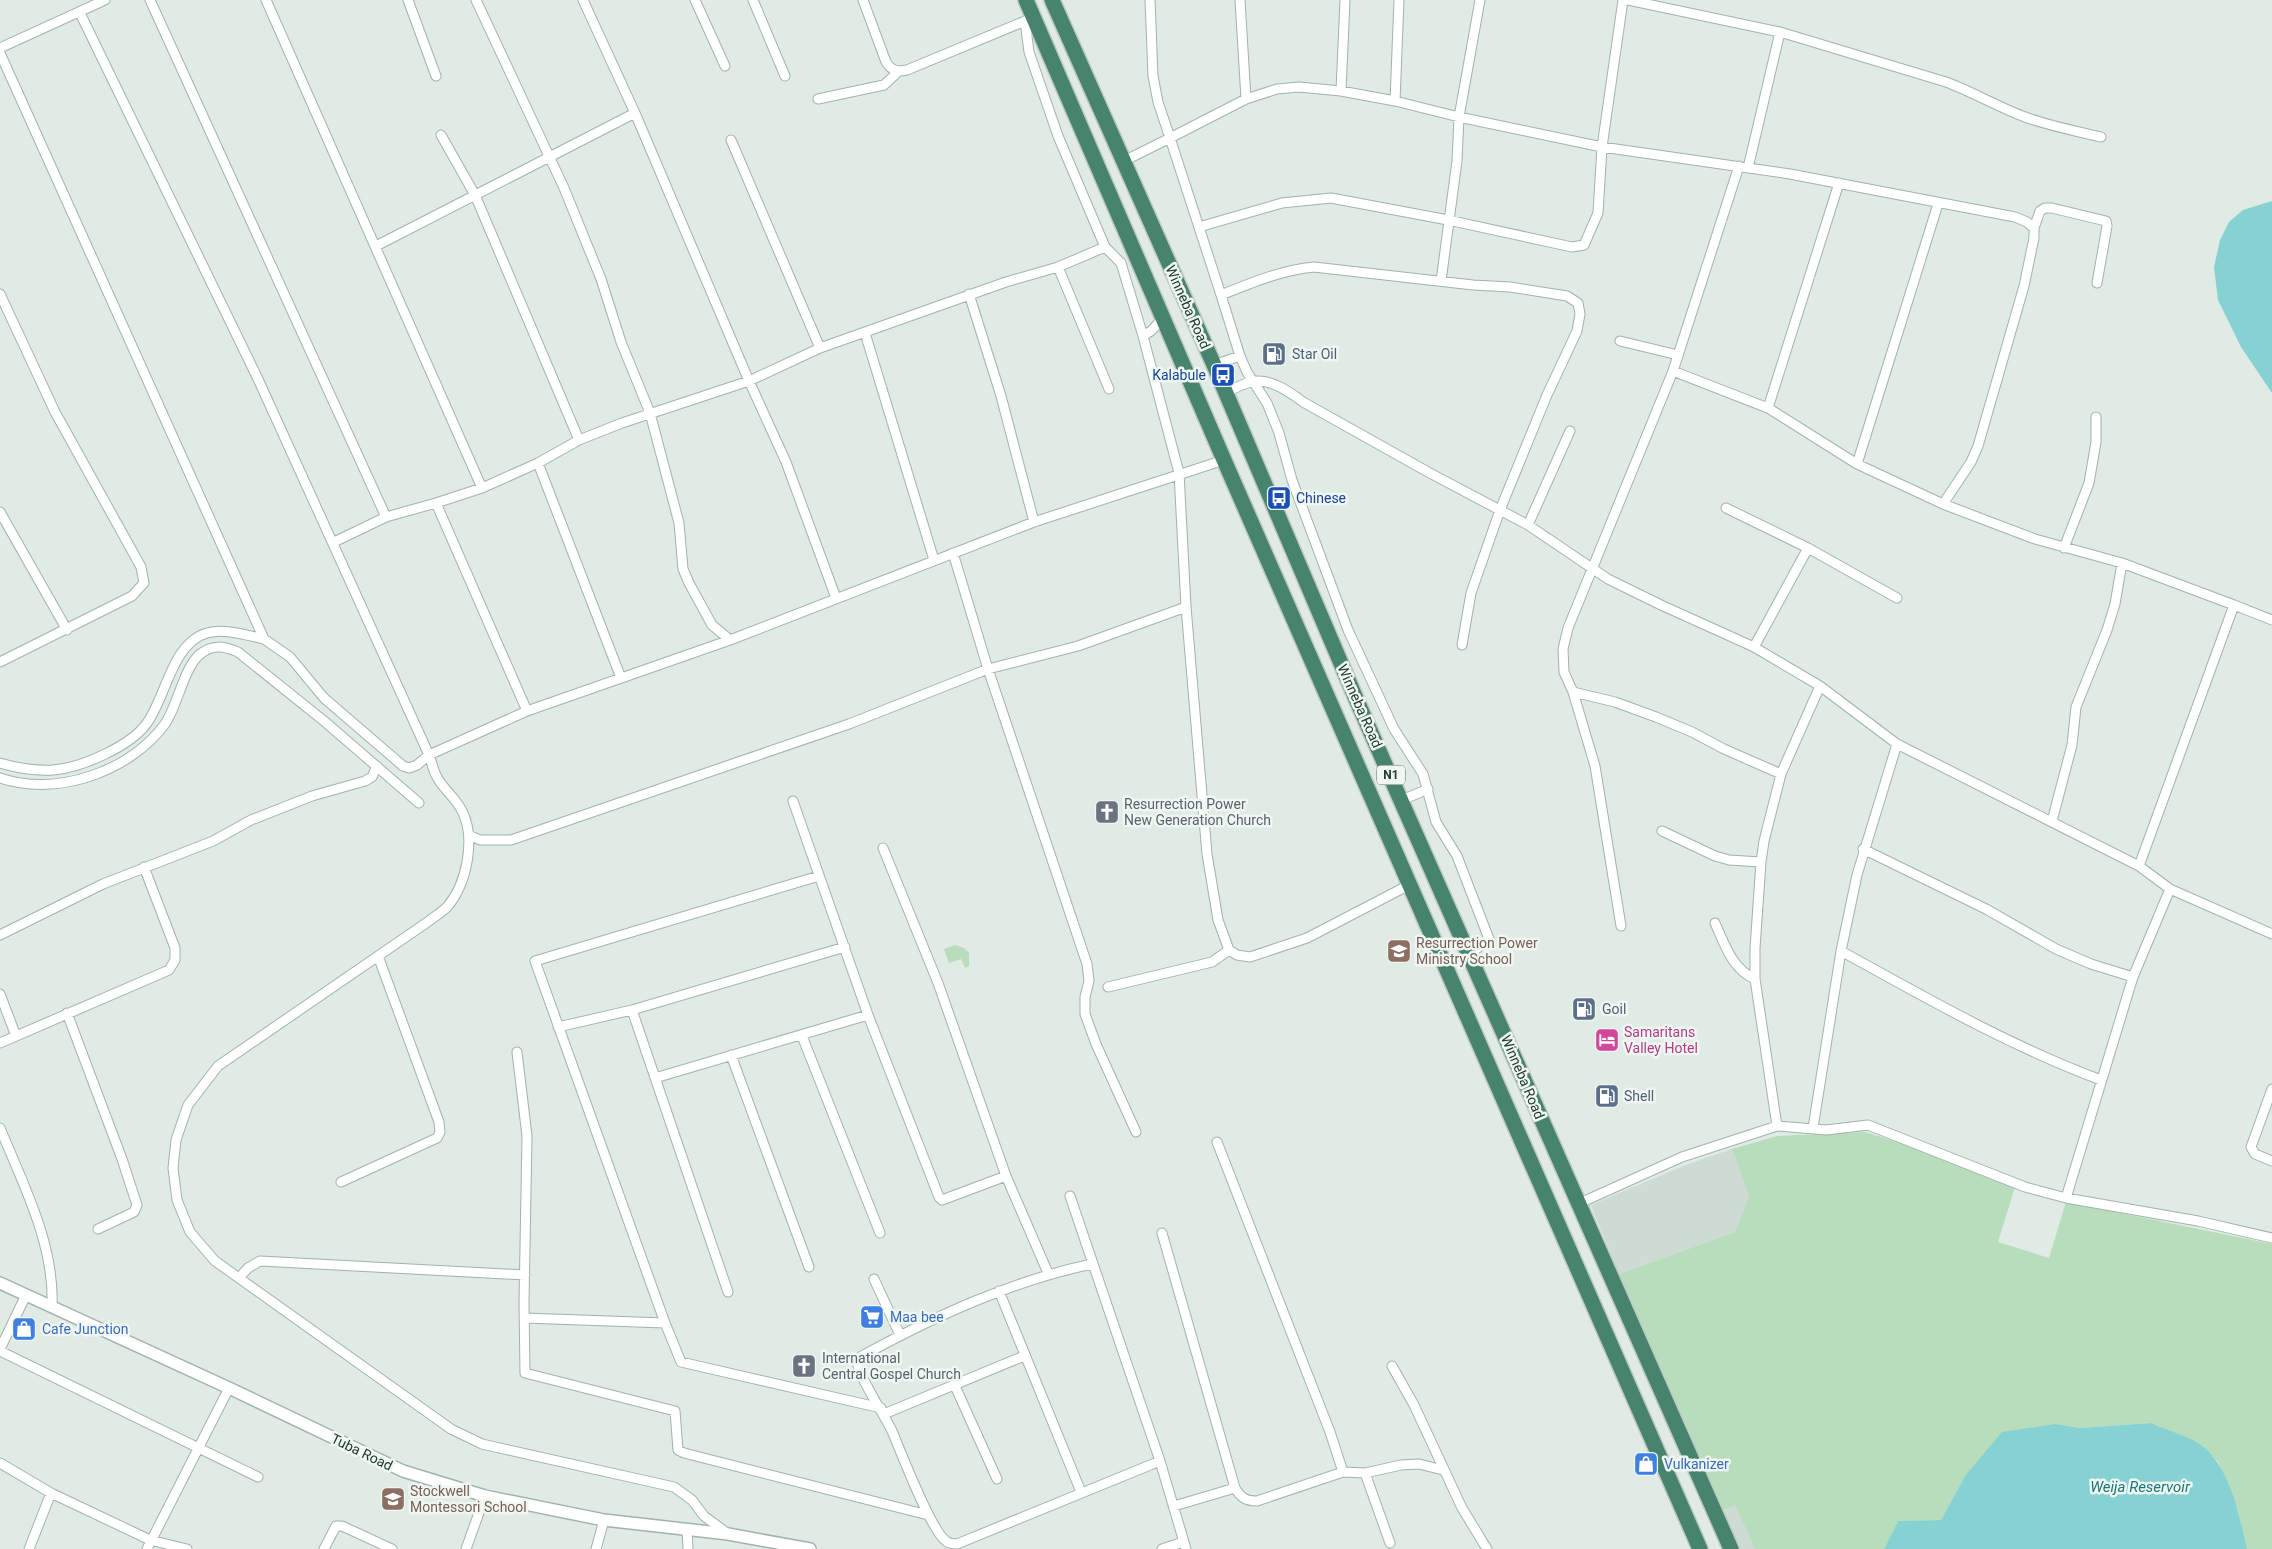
<svg xmlns="http://www.w3.org/2000/svg" width="2272" height="1549" viewBox="0 0 2272 1549" font-family="Roboto,sans-serif">
<style>
.built{fill:#cddbd3}
.green{fill:#b7ddbc}
.water{fill:#86d1d2}
.lines{fill:none;stroke-linecap:round;stroke-linejoin:round}
.minor-casing{stroke:#a2b3aa;stroke-width:11}
.tertiary-casing{stroke:#a2b3aa;stroke-width:14}
.trunk-casing{stroke:#c1c8c5;stroke-width:18}
.minor{stroke:#fff;stroke-width:9}
.tertiary{stroke:#fff;stroke-width:11}
.trunk{stroke:#47846d;stroke-width:15}
.labels{text-anchor:middle;stroke-width:5;stroke-linejoin:round;paint-order:stroke}
.shield{fill:#f0f7f2;stroke:#5e736a;stroke-width:1}
.shield-label{font-size:12px;font-weight:bold;fill:#203b30}
.street-label{font-size:14px;fill:#203b30;stroke:#f0f7f2}
.service-label{font-size:14px;fill:#4e5e75;stroke:#f0f7f2;text-anchor:start}
.transit-label{font-size:14px;fill:#164399;stroke:#f0f7f2;text-anchor:end}
.worship-label{font-size:14px;fill:#5b616d;stroke:#f0f7f2;text-anchor:start}
.education-label{font-size:14px;fill:#785e54;stroke:#f0f7f2;text-anchor:start}
.hotel-label{font-size:14px;fill:#b23c85;stroke:#f0f7f2;text-anchor:start}
.shop-label{font-size:14px;fill:#366cbe;stroke:#f0f7f2;text-anchor:start}
.water-label{font-size:15px;font-style:italic;fill:#197678;stroke:#f0f7f2}
</style>
<rect width="100%" height="100%" fill="#dfebe4"/>
<path class="built" d="M1732,1149L1749,1196L1735,1232L1619,1274L1591,1205L1683,1166Z
M1735,1505L1755,1549H1738L1721,1511Z"/>
<path class="green" d="M955,945L964,948L969,953V966L965,968L961,959L949,963L944,949Z
M1865,1132L1923,1150L2015,1187L1998,1242L2049,1258L2066,1202L2272,1244V1549H2247L2238,1510L2218,1462L2203,1446L2151,1423L2080,1428L2056,1424L1965,1476L1941,1520L1898,1521L1884,1549H1755L1735,1505L1721,1511L1619,1274L1735,1232L1749,1196L1732,1149L1777,1136Z"/>
<path class="water" d="M2272,201V393L2241,347L2218,300L2214,267L2220,240L2229,222L2243,210Z
M2151,1423C2166,1430 2191,1437 2204,1447C2230,1470 2240,1516 2247,1549H1884L1898,1521L1941,1520L1965,1476L2002,1432L2056,1424L2080,1428Z"/>
<g class="lines">
<defs>
<path id="minor" d="M150,0L386,517
M266,0L482,488
M408,0L436,76
M476,0L564,188L601,279L621,342L650,413L679,523L683,569L689,583L712,625L730,640
M583,0L635,113L749,381L786,462L836,598
M695,0L725,66
M753,0L785,76
M863,0L886,62C892,71 897,72 907,70L1030,19
M1150,0L1153,76L1158,102L1170,138L1246,99L1277,89L1299,87L1341,91L1395,101L1459,117L1602,147L1790,174L2015,217L2027,222L2034,228
M1240,0L1246,99
M1628,0L1780,32L1946,82C1973,92 1998,107 2025,117C2050,126 2076,131 2101,137
M80,13L258,379L429,755C432,762 433,771 437,777C442,788 456,798 462,811C476,838 467,884 447,907C442,912 434,917 429,921L218,1066L188,1105L176,1140L173,1168L177,1200L190,1232L215,1261L451,1429L482,1444L674,1487L692,1500L704,1516L727,1533
M1025,21L1029,52L1058,136L1105,247L1121,263L1143,336L1151,331L1164,317
M0,48L105,0
M0,53L264,639L290,657L324,698L403,766L409,768L417,765L429,755L527,711L730,640L1034,522L1224,460
M1341,91L1345,0
M818,99L884,85L898,72
M1395,101L1399,0
M441,135L475,195L579,440
M731,140L820,348
M1122,162L1170,138L1221,295
M1748,168L1780,32
M1199,227L1282,203L1331,198L1448,220L1572,247L1584,245L1598,213L1602,147L1623,0
M376,246L635,113
M1058,267L1109,389
M1441,281L1457,161L1459,117L1480,0
M0,294L55,412L141,567L144,583L132,596L0,662
M969,294L1001,396L1034,522
M865,333L934,560
M1143,336L1179,473L1186,607L1207,854L1218,920L1229,950L1237,955L1250,957L1307,938L1411,884
M1620,341L1678,355
M1240,356L1247,372L1267,403L1279,433L1292,480L1348,630L1394,729L1423,774L1436,822L1457,856L1489,939L1470,954
M1214,365L1240,356L1221,295C1251,283 1281,270 1314,267L1473,285L1510,287L1567,296L1578,303L1580,314L1577,331L1547,395L1500,510L1471,593L1462,645
M1673,371L1768,408L1857,464L1943,504L2035,539L2122,563L2234,605
M1225,393C1233,389 1242,384 1251,382C1269,377 1290,392 1303,402L1428,472L1528,525L1608,579L1661,605L1754,647L1820,686L1897,744L2139,866L2170,889L2272,934
M1768,408L1839,183
M538,463L621,678
M1857,464L1938,204
M436,503L527,711
M1943,504L1971,462L1978,446L2024,286L2034,238V228L2040,211L2045,208H2052L2106,221L2107,226L2097,283
M1726,508L1808,548L1754,647
M0,512L67,630
M1528,525L1570,431
M334,542L386,517L436,503L482,488L538,463L579,440L622,423L749,381L820,348L1006,282L1058,267L1105,247
M1808,548L1897,598
M2064,548L2089,483L2096,442V417
M953,553L988,669L1087,964L1089,981L1085,997V1014L1096,1044L1136,1132
M1573,692L1615,702L1656,717L1692,732L1724,749L1781,774
M0,763C17,768 36,771 53,770C81,768 131,746 147,723C166,697 172,643 207,633C224,628 246,635 264,639
M0,778C57,797 129,772 165,724C178,705 183,670 199,655C212,644 223,646 238,652L324,721L419,803
M1402,800L1428,789
M793,801L868,1015L939,1197L942,1200L1006,1176
M2052,821L2072,745L2076,707L2107,630L2115,604L2122,563
M1662,831L1715,856L1729,860L1761,862
M469,835L480,840H511L849,724L988,669L1078,646L1186,607
M883,848L938,983L1006,1176L1048,1273
M1863,849L1986,909L2056,949L2091,964L2133,977L2170,889
M2139,866L2234,605L2272,620
M819,876L535,961L665,1323L681,1362L881,1408
M1715,923C1725,945 1732,969 1755,979
M1621,926L1595,766L1573,692L1564,672L1563,649L1568,628L1673,371L1739,166
M0,935L103,884L213,841L251,820L312,796L365,781L372,777L377,766
M1841,951C1926,998 2010,1046 2101,1080
M1108,987L1212,962L1229,950
M0,994L16,1036
M632,1010L728,1292
M67,1013L122,1159L137,1205L134,1212L98,1229
M558,1027L632,1010L845,947
M802,1036L880,1233
M0,1043L169,970L175,960V948L144,867
M517,1052L527,1136L524,1303L525,1373L675,1411L678,1450L684,1453L928,1515
M731,1055L809,1267
M655,1078L868,1015
M2272,1089L2251,1147L2255,1154L2272,1161
M1777,1126L1755,979V948L1761,862L1764,841L1781,774L1820,686
M0,1128C23,1184 55,1245 52,1307
M1813,1128L1841,951L1857,875L1897,744
M1217,1142L1330,1432L1343,1472
M341,1182L437,1138L440,1132L439,1122L378,956
M1070,1196L1160,1461L1186,1549
M2066,1198L2133,977
M1580,1203L1682,1157L1777,1126L1826,1130L1868,1125L2025,1187L2066,1198L2198,1221L2272,1238
M1162,1233L1235,1488
M1092,1264C1011,1281 933,1317 860,1357L857,1359C855,1371 885,1416 892,1431C901,1452 931,1531 946,1541C949,1544 953,1544 957,1544L1160,1461
M239,1278L248,1268L260,1261L525,1275
M874,1279L900,1335
M999,1291L1081,1492
M524,1318L665,1323
M0,1349L26,1295
M0,1351L258,1477
M1392,1366L1414,1405L1462,1508L1487,1549
M955,1386L997,1479
M884,1414L1024,1356
M0,1463L51,1493L150,1540L187,1549
M1365,1473L1390,1543
M1174,1506L1235,1488C1241,1498 1246,1501 1257,1501L1343,1472L1365,1473L1401,1465L1419,1464L1443,1470
M687,1529L688,1549
M29,1549L51,1493
M147,1549L229,1388
M324,1549L336,1526H342L392,1549
M466,1549L485,1496
M596,1549L604,1520
M1162,1549L1183,1542"/>
<path id="tertiary" d="M0,1283L229,1388L403,1471L485,1496L604,1520L728,1534L810,1549"/>
<path id="trunk" d="M1026,0L1224,460L1700,1549
M1052,0L1214,365L1357,701L1731,1549"/>
</defs>
<use href="#minor" class="minor-casing"/>
<use href="#tertiary" class="tertiary-casing"/>
<use href="#trunk" class="trunk-casing"/>
<use href="#minor" class="minor"/>
<use href="#tertiary" class="tertiary"/>
<use href="#trunk" class="trunk"/>
</g>
<defs>
<symbol id="fuel-square" viewBox="-11 -11 22 22"><rect x="-9" y="-9" width="18" height="18" rx="4" fill="#5c6f8a" stroke="#f0f7f2"/><path d="M-5.5-6h7V0h2V4h1.3V-2.5L3-4.5l.8-.8L6-3V5H2.5V1h-1V6h-7ZM-4.2-4.7v3.2H.2V-4.7Z" fill="#fff"/></symbol>
<symbol id="bus-square" viewBox="-11 -11 22 22"><rect x="-9" y="-9" width="18" height="18" rx="4" fill="#1a4fb4" stroke="#f0f7f2"/><path d="M-5-6H5V4H4V6H2V4H-2V6H-4V4H-5ZM-3.5-4V0h7V-4ZM-3.5 1.2v1.5H-2V1.2ZM2 1.2v1.5H3.5V1.2Z" fill="#fff"/></symbol>
<symbol id="church-square" viewBox="-11 -11 22 22"><rect x="-9" y="-9" width="18" height="18" rx="4" fill="#6b7280" stroke="#f0f7f2"/><path d="M-1.2-6h2.4v3.5h3.3v2.4h-3.3V6h-2.4V-.1h-3.3v-2.4h3.3Z" fill="#fff"/></symbol>
<symbol id="school-square" viewBox="-11 -11 22 22"><rect x="-9" y="-9" width="18" height="18" rx="4" fill="#8d6e63" stroke="#f0f7f2"/><path d="M0-5L7-2L0 1L-7-2ZM-4 1L0 2.5L4 1V4Q0 6-4 4Z" fill="#fff"/></symbol>
<symbol id="hotel-square" viewBox="-11 -11 22 22"><rect x="-9" y="-9" width="18" height="18" rx="4" fill="#d1479c" stroke="#f0f7f2"/><path d="M-6-4.5h1.5V1H6V5H4.5V3h-9V5H-6ZM-4 0a1.8 1.8 0 1 1 3.6 0ZM.5 0V-2.5h3Q6-2.5 6 0Z" fill="#fff"/></symbol>
<symbol id="supermarket-square" viewBox="-11 -11 22 22"><rect x="-9" y="-9" width="18" height="18" rx="4" fill="#3f7fe0" stroke="#f0f7f2"/><path d="M-6-5.5h2.5l.6 2H6L4.5 2H-2.5L-4.4-4H-6ZM-1.5 3.2a1.3 1.3 0 1 0 .1 0ZM3 3.2a1.3 1.3 0 1 0 .1 0Z" fill="#fff"/></symbol>
<symbol id="shop-square" viewBox="-11 -11 22 22"><rect x="-9" y="-9" width="18" height="18" rx="4" fill="#3f7fe0" stroke="#f0f7f2"/><path d="M-5-2.5h2.3a2.7 3.5 0 0 1 5.4 0H5L5.5 6h-11ZM-1.5-2.5h3a1.5 2.3 0 0 0-3 0Z" fill="#fff"/></symbol>
</defs>
<g fill-rule="evenodd">
<use href="#fuel-square" x="1260" y="340" width="28" height="28"/>
<use href="#bus-square" x="1209" y="361" width="28" height="28"/>
<use href="#bus-square" x="1265" y="484" width="28" height="28"/>
<use href="#church-square" x="1093" y="798" width="28" height="28"/>
<use href="#school-square" x="1385" y="937" width="28" height="28"/>
<use href="#fuel-square" x="1570" y="995" width="28" height="28"/>
<use href="#hotel-square" x="1593" y="1026" width="28" height="28"/>
<use href="#fuel-square" x="1593" y="1082" width="28" height="28"/>
<use href="#supermarket-square" x="858" y="1303" width="28" height="28"/>
<use href="#shop-square" x="10" y="1315" width="28" height="28"/>
<use href="#church-square" x="790" y="1352" width="28" height="28"/>
<use href="#shop-square" x="1632" y="1450" width="28" height="28"/>
<use href="#school-square" x="379" y="1485" width="28" height="28"/>
</g>
<g class="labels">
<rect class="shield" x="1377" y="765.5" width="28" height="19" rx="4"/>
<g class="shield-label">
<text x="1391" y="779">N1</text>
</g>
<g class="street-label">
<text transform="translate(1188 307) rotate(66)" y="5">Winneba Road</text>
<text transform="translate(1360 706) rotate(66)" y="5">Winneba Road</text>
<text transform="translate(1523 1077) rotate(67)" y="5">Winneba Road</text>
<text transform="translate(362 1452) rotate(26)" y="5">Tuba Road</text>
</g>
<g class="service-label">
<text x="1292" y="359">Star Oil</text>
<text x="1602" y="1014">Goil</text>
<text x="1624" y="1101">Shell</text>
</g>
<g class="transit-label">
<text x="1206" y="380">Kalabule</text>
<text x="1296" y="503" text-anchor="start">Chinese</text>
</g>
<g class="worship-label">
<text x="1124" y="809">Resurrection Power<tspan x="1124" dy="16">New Generation Church</tspan></text>
<text x="822" y="1363">International<tspan x="822" dy="16">Central Gospel Church</tspan></text>
</g>
<g class="education-label">
<text x="1416" y="948">Resurrection Power<tspan x="1416" dy="16">Ministry School</tspan></text>
<text x="410" y="1496">Stockwell<tspan x="410" dy="16">Montessori School</tspan></text>
</g>
<g class="hotel-label">
<text x="1624" y="1037">Samaritans<tspan x="1624" dy="16">Valley Hotel</tspan></text>
</g>
<g class="shop-label">
<text x="890" y="1322">Maa bee</text>
<text x="42" y="1334">Cafe Junction</text>
<text x="1664" y="1469">Vulkanizer</text>
</g>
<g class="water-label">
<text x="2140" y="1492">Weija Reservoir</text>
</g>
</g>
</svg>
